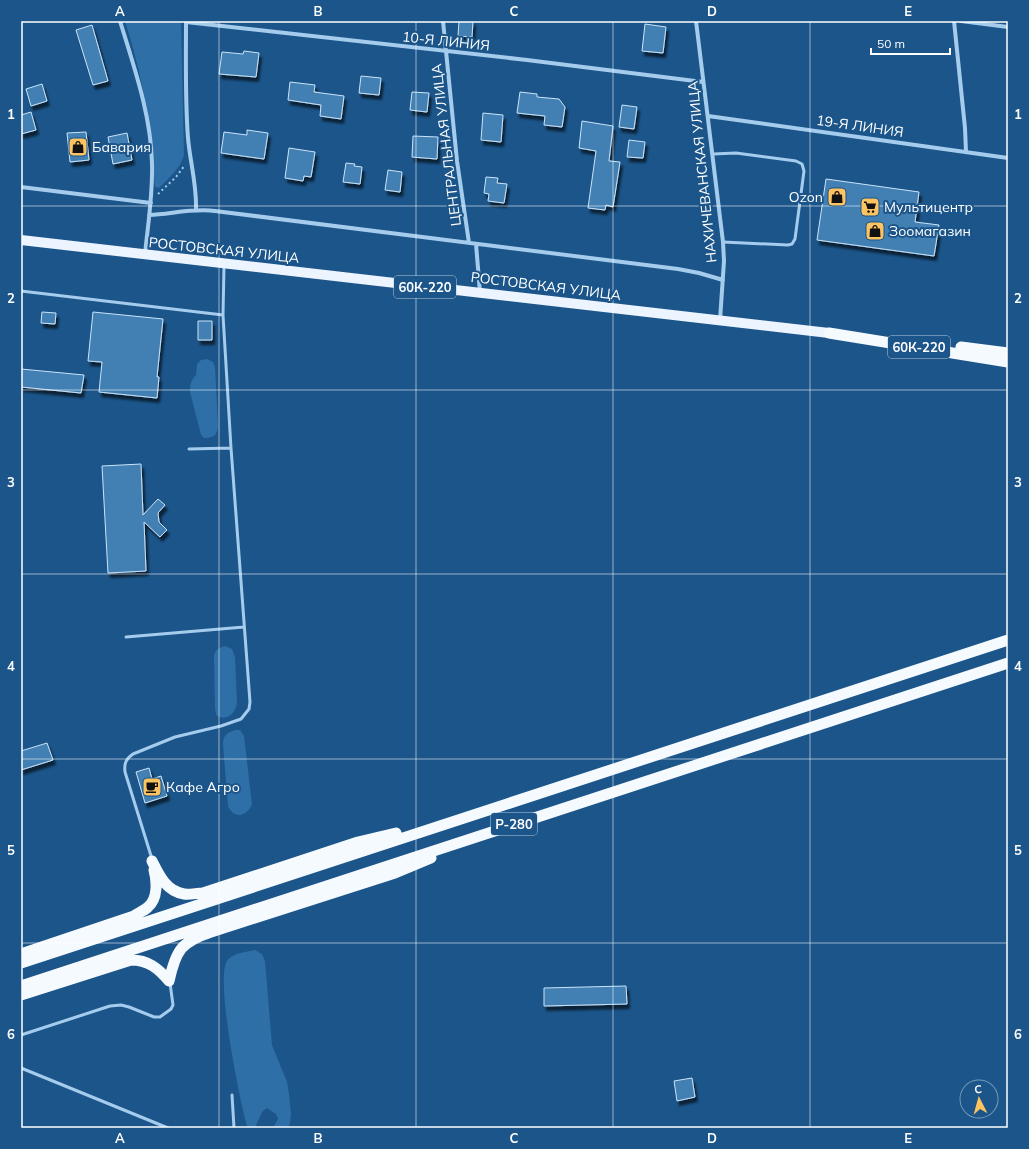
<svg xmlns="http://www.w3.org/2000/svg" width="1029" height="1149" viewBox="0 0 1029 1149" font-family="Mulish,sans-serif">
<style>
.green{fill:#2e6fa8}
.building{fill:#437fb2;stroke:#cae4f9;filter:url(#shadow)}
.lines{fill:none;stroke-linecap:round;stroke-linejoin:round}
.path{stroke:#a5cced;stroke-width:2;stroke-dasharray:2 3;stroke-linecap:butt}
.service{stroke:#a5cced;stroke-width:3}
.minor{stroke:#a5cced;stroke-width:4}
.primary{stroke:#ebf4ff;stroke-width:10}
.trunk{stroke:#f5faff;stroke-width:11}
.grid{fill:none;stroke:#fff;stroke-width:1;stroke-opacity:0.55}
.labels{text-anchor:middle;stroke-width:4;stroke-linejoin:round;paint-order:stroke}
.shield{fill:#1b558a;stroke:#bbccdc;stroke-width:1}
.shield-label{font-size:13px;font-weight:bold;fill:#fff}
.street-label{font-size:14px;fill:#fff;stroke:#1b558a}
.poi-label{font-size:14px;fill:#fff;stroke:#1b558a;text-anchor:start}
.neatline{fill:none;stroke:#fff;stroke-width:1.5}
.grid-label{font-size:13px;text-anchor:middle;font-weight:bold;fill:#fff}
</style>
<defs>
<filter id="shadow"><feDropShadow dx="2.5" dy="4.5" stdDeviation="1" flood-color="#0009"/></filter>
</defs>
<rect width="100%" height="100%" fill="#1b558a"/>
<path class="green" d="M125,21H181L184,155C180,169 169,178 159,188L155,187C153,174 155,161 153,147C147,104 138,62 125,21Z
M207,359L213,362L215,367L218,426C217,436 213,438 204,438L201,435L190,392C190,385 191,380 196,375L197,364L201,360Z
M225,646L232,649L235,657L237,703C235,714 227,722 216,715L215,708L214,655C216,649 219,648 225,646Z
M235,730H240L244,736L252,804C248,816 234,820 228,806L223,745C223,736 226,733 235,730Z
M255,950L262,954L265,961L272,1045L287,1082L289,1094L291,1114L290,1124L288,1128H273L278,1119L276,1114L267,1108L262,1112L255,1128H249L247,1126C240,1102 215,979 227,961C232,953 246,952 255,950Z"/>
<path class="building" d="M459,21H473L472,37L458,36Z
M645,24L666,27L663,53L642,51Z
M92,25L108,81L93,85L76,30Z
M244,51L259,53L256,77L219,74L222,52L243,54Z
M361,76L381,78L379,95L359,93Z
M290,82L315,85L314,92L344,96L341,119L320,116L321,105L288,100Z
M42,84L47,101L31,106L26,89Z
M412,92L429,93L427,112L410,110Z
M520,92L537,94V97L559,99L565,107L562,127L544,125L545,116L517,113Z
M622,105L637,107L634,129L619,127Z
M31,112L36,130L21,134V115Z
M483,113L503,115L501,142L481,140Z
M582,121L613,126L609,161L620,162L613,207L606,205L605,210L588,208L596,151L579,148Z
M247,130L268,133L264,159L221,153L224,132L247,135Z
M86,132L89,160L70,162L67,133Z
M127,133L132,160L113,164L108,137Z
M413,136L438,137L437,159L412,157Z
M629,140L645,142L643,158L627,157Z
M289,148L315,152L311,177L304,176L303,181L285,178Z
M346,163L355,164L354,166L362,167L360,184L343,182Z
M388,170L402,172L400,192L385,190Z
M486,177L498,178L497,183L507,184L504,203L488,201L489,194L484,193Z
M826,179L919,192L915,222L939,225L934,256L817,240Z
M42,312L56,313L55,324L41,323Z
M93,312L163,319L157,377H159L157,398L99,392L102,362L88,361Z
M198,321H212V340H198Z
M21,369L84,375L81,393L21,387Z
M141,464L143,515L158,499L165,505L158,513L159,522L167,530L160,537L144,522L146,571L108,573L102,466Z
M47,743L53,760L21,770V751Z
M149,768L152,779L161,776L167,796L145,803L136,772Z
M626,986L627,1004L544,1006V988Z
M692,1078L695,1097L677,1101L674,1081Z"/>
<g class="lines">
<path class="path" d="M158,194L176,177L185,165"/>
<path class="service" d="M713,154L736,153L796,161L802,164L804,171L795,239L792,244L788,245L723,242
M21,291L223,315
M189,449L231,448
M126,637L244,627
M152,859L125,772C124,763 126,759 133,754L175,737L221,726L241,719L249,709L250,702L231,448L223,315L224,266
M21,1035L110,1006L121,1005L129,1007L154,1017H160L171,1009L173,1005L170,983
M21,1068L168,1128
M232,1095L234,1128"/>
<path class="minor" d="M120,21C134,67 151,115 152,163C153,194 148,224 145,254
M186,21C186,60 185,99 188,138C190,162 197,185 196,210
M443,21L457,161L469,243
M696,21L723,242L724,261L720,320
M954,21L965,128L966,152
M961,21L1008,27
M186,22L527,60L703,82
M708,116L1008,158
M21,187L151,203
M149,215C171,214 193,208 215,211L678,269L699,273L723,280
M476,244L480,292"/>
<path class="primary" d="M21,240L829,333"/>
<path class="trunk" d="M829,333L1008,362
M961,347L1008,353
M152,861C159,875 166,891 184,894C189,895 197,893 203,893L358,842L396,833
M21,954L134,916C138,913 144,911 148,907C158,899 157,881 154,870
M21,963L1008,640
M169,981C176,950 181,942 211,932L395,873L431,858
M21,986L1008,663
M21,995L131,960C148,960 158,968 169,981"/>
</g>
<path class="grid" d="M219,21V1128M416,21V1128M613,21V1128M810,21V1128M21,206H1008M21,390H1008M21,574H1008M21,759H1008M21,943H1008"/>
<defs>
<symbol id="shop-square" viewBox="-11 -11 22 22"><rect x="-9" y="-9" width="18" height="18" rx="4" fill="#fec361" stroke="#1b558a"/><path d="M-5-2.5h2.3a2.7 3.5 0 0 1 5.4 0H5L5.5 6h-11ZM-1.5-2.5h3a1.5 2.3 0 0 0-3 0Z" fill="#111"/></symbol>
<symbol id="supermarket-square" viewBox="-11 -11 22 22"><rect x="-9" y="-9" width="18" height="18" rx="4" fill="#fec361" stroke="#1b558a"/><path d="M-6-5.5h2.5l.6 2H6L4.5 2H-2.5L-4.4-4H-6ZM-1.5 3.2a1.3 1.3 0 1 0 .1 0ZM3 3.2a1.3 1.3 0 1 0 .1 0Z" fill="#111"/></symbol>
<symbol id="cafe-square" viewBox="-11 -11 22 22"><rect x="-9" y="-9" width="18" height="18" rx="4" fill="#fec361" stroke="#1b558a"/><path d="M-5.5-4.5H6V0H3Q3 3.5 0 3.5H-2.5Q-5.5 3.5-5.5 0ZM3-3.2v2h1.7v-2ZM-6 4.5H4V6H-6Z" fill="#111"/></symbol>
</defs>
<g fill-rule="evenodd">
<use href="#shop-square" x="67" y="136" width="22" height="22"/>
<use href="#shop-square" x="826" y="186" width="22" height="22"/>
<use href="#supermarket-square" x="859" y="196" width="22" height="22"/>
<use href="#shop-square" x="864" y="220" width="22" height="22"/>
<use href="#cafe-square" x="141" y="776" width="22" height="22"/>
</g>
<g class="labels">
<g class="shield">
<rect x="394" y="276" width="62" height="22" rx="3"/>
<rect x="888" y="336" width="62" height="22" rx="3"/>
<rect x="491" y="813" width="46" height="22" rx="3"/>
</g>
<g class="shield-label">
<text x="425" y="292">60К-220</text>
<text x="919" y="352">60К-220</text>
<text x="514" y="829">Р-280</text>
</g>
<g class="street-label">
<text transform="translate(446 41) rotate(6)" y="5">10-Я ЛИНИЯ</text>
<text transform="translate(860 126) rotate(8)" y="5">19-Я ЛИНИЯ</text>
<text transform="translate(446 145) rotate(-97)" y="5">ЦЕНТРАЛЬНАЯ УЛИЦА</text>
<text transform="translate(702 172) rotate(-96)" y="5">НАХИЧЕВАНСКАЯ УЛИЦА</text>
<text transform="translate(224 250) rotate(6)" y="5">РОСТОВСКАЯ УЛИЦА</text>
<text transform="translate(546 286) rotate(7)" y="5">РОСТОВСКАЯ УЛИЦА</text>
</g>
<g class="poi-label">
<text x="92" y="152">Бавария</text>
<text x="823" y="202" text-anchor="end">Ozon</text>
<text x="884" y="212">Мультицентр</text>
<text x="889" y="236">Зоомагазин</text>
<text x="166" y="792">Кафе Агро</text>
</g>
</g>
<rect width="1029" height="1149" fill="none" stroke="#1b558a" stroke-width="44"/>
<g transform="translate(979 1099) rotate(354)"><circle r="19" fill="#1b558a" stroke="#7699b9"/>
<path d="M0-3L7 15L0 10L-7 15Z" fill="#fec361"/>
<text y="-6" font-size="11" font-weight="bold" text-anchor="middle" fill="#ffffff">С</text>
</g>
<path d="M871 48v6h79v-6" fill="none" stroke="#ffffff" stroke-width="2"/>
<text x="877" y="48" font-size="12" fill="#ffffff" stroke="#1b558a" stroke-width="3" paint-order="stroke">50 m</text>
<rect x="22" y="22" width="985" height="1105" class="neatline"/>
<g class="grid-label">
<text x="120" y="16">A</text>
<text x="318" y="16">B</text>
<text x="514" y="16">C</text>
<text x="712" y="16">D</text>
<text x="908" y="16">E</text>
<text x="11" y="119">1</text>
<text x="1018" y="119">1</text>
<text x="11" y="303">2</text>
<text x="1018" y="303">2</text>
<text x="11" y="487">3</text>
<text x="1018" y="487">3</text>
<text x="11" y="671">4</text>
<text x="1018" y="671">4</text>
<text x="11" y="855">5</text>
<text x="1018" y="855">5</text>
<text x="11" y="1039">6</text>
<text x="1018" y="1039">6</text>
<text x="120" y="1143">A</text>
<text x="318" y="1143">B</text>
<text x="514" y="1143">C</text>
<text x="712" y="1143">D</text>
<text x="908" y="1143">E</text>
</g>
</svg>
